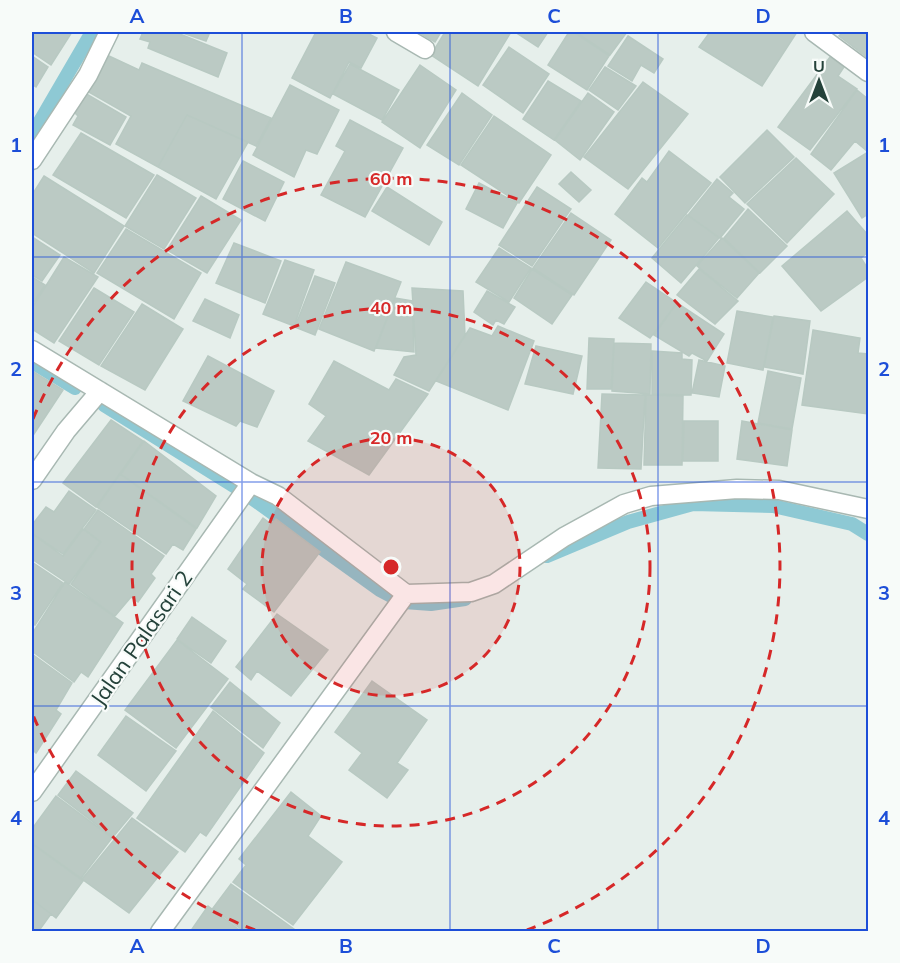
<svg xmlns="http://www.w3.org/2000/svg" width="900" height="963" viewBox="0 0 900 963" font-family="Mulish,sans-serif">
<style>
.lines{fill:none;stroke-linecap:round;stroke-linejoin:round}
.stream{stroke:#8ec9d4;stroke-width:14}
.building{fill:#bbcac4;stroke:#b8c9c2;stroke-width:1.5}
.street-casing{stroke:#a8b8b2;stroke-width:21}
.street{stroke:#fff;stroke-width:18}
.grid{fill:none;stroke:#1d4ed8;stroke-width:1.5;stroke-opacity:0.55}
.ring{fill:none;stroke:#d62828;stroke-width:3;stroke-dasharray:10 8}
.labels{text-anchor:middle;stroke-width:4.5;stroke-linejoin:round;paint-order:stroke}
.street-label{font-size:22px;fill:#24423a;stroke:#f7fbf9}
.centre{fill:#d62828;stroke:#f7fbf9;stroke-width:3}
.ring-label{font-size:18px;text-anchor:middle;font-weight:bold;fill:#d62828;stroke:#f7fbf9;stroke-width:4.5;stroke-linejoin:round;paint-order:stroke}
.neatline{fill:none;stroke:#1d4ed8;stroke-width:2}
.grid-label{font-size:20px;text-anchor:middle;font-weight:bold;fill:#1d4ed8}
</style>
<rect width="100%" height="100%" fill="#e6efeb"/>
<g class="lines">
<path class="stream" d="M32,135L92,32
M32,362L75,388
M104,405L242,491
M246,494L380,590L399,600
M547,556L628,522L693,504L773,506L852,524L868,534
M404,602L431,604L465,599"/>
</g>
<path class="building" d="M32,32H72L51,65L32,52Z
M143,32H175L227,53L218,77L148,48L150,42L140,39Z
M180,32H210L206,41Z
M316,32H365L377,38L361,68L349,62L330,98L292,78Z
M418,32H441L435,42Z
M445,32H511L478,86L431,55Z
M515,32H548L538,47Z
M569,32H573L609,56L587,90L548,65Z
M575,32H627L610,55Z
M710,32H797L762,86L699,47Z
M843,32H868V58L839,36Z
M628,36L663,59L654,73L641,65L632,81L608,66Z
M509,47L549,74L523,113L483,85Z
M32,56L48,67L36,87L32,84Z
M109,56L139,70L142,63L271,118L256,146L187,115L158,167L116,144L131,116L87,91Z
M830,57L844,67L838,76L857,89L810,150L778,127Z
M350,64L399,90L382,120L333,94Z
M420,65L456,90L420,148L382,122Z
M605,67L636,86L618,110L589,90Z
M548,81L581,101L554,140L523,119Z
M643,82L688,114L628,189L584,157Z
M290,85L339,110L317,154L306,150L294,177L253,155Z
M857,90L868,99V152L855,141L831,170L811,154Z
M83,92L126,117L110,145L73,125L78,116L72,110Z
M462,93L492,115L459,165L427,145Z
M588,93L614,112L580,160L555,140Z
M187,115L248,142L216,199L158,167Z
M494,116L551,155L519,203L461,165Z
M350,120L403,148L365,217L321,195L345,151L336,146Z
M767,130L794,157L745,203L720,177Z
M81,133L154,175L126,218L53,175Z
M669,151L711,183L658,248L615,214L642,178L647,182Z
M868,152V214L862,218L834,173Z
M796,158L834,194L787,243L747,204Z
M243,161L284,182L265,221L223,199Z
M571,172L591,190L579,202L559,184Z
M157,175L196,198L164,249L125,226Z
M44,176L124,226L94,273L32,233V195Z
M717,179L733,193L729,197L744,209L720,238L688,215Z
M479,183L517,203L503,228L466,209Z
M387,187L442,222L429,245L372,211Z
M537,187L571,209L532,266L499,245Z
M201,196L241,220L207,273L167,250Z
M748,209L787,246L760,273L724,238Z
M847,211L868,235V252L861,258L868,269V277L821,311L782,266Z
M571,213L611,240L574,295L533,268Z
M687,215L719,238L681,283L652,258Z
M126,229L201,273L174,319L97,273Z
M32,237L60,255L42,281L32,275Z
M722,238L759,273L737,298L697,266Z
M234,243L281,261L265,303L216,283Z
M499,248L531,268L509,302L476,282Z
M64,257L98,277L54,343L32,329V308Z
M285,260L314,270L294,326L263,314Z
M346,262L401,282L374,351L319,329Z
M532,269L572,295L552,324L514,298Z
M699,269L738,301L715,324L677,295Z
M315,276L335,283L315,335L295,327Z
M32,277L45,285L32,305Z
M646,282L677,303L650,338L619,318Z
M94,288L134,312L99,365L59,341Z
M412,288L463,291L465,335L429,391L394,375L404,357L416,355Z
M487,291L515,307L504,324L496,320L493,325L474,312Z
M395,298L412,301L414,352L376,348Z
M205,299L239,315L230,338L193,321Z
M677,303L724,334L707,361L692,353L689,356L654,335Z
M142,304L183,329L145,390L101,366Z
M737,311L773,317L763,370L727,363Z
M774,316L810,321L803,374L764,367Z
M498,326L534,341L508,410L436,381L470,328L492,336Z
M813,330L860,338L858,353L868,354V414L802,405Z
M589,338L614,339L611,389H587Z
M614,343L651,344L650,394L612,391Z
M536,346L582,356L573,394L525,384Z
M652,351L682,353V359L692,360L691,395L652,394Z
M208,356L274,391L257,427L240,421L236,426L183,401Z
M699,360L725,366L719,397L692,393Z
M334,361L389,390L396,379L428,394L369,475L308,441L326,416L309,404Z
M32,371L63,390L32,437Z
M768,371L801,378L792,429L758,423Z
M602,394L645,395L641,469L598,468Z
M646,395L683,396L682,465H644Z
M111,420L143,441L96,507L63,483Z
M684,421H718V461H683Z
M742,421L792,430L787,466L737,459Z
M144,441L216,496L197,528L121,474Z
M120,474L196,529L183,550L173,544L166,554L97,507Z
M69,491L96,510L63,554L32,533V525L46,507L54,512Z
M98,510L164,556L151,574L155,578L138,602L131,597L115,616L71,584L101,542L84,529Z
M263,518L271,524L276,519L320,552L274,612L243,589L247,584L228,569Z
M83,529L100,542L69,584L32,559V534L63,556Z
M32,562L63,583L35,625L32,622Z
M65,582L123,623L88,677L81,672L74,682L32,651V634Z
M277,614L328,650L291,696L257,671L251,680L236,667Z
M192,617L226,641L211,663L177,639Z
M177,640L228,679L176,748L125,710Z
M32,654L72,683L56,710L61,714L36,753L32,749Z
M372,681L427,720L397,763L408,770L387,798L349,770L362,753L335,732Z
M230,682L280,723L263,748L211,707Z
M213,711L264,753L206,836L200,832L185,852L137,818Z
M126,716L176,751L146,791L98,755Z
M76,771L133,813L113,837L58,795Z
M291,792L321,816L308,836L342,862L293,925L233,882L246,865L239,859Z
M56,796L112,838L81,878L32,843V829Z
M132,818L178,852L129,913L82,879Z
M32,844L83,881L56,918L32,899Z
M231,884L298,932H245L213,908Z
M32,900L51,914L38,932H32Z
M208,906L242,932H190Z"/>
<g class="lines">
<defs>
<path id="street" d="M396,32L425,49
M814,32L868,72
M32,160L88,75L109,32
M32,350L251,483L278,496L406,594L471,592L494,584L564,537L624,504L651,496L737,489L779,490L868,509
M32,480L66,431L100,391
M32,792L251,483
M160,932L406,594"/>
</defs>
<use href="#street" class="street-casing"/>
<use href="#street" class="street"/>
</g>
<path class="grid" d="M242,32V932M450,32V932M658,32V932M32,257H868M32,482H868M32,706H868"/>
<circle cx="391" cy="567" r="129" fill="#d62828" fill-opacity=".12"/>
<g class="ring">
<circle cx="391" cy="567" r="129"/>
<circle cx="391" cy="567" r="259"/>
<path d="M255 930A388 388 0 0 1 33 715M33 419A388 388 0 1 1 527 930"/>
</g>
<g class="labels">
<g class="street-label">
<text transform="translate(141 638) rotate(-55)" y="8">Jalan Palasari 2</text>
</g>
</g>
<circle cx="391" cy="567" r="9" class="centre"/>
<g class="ring-label">
<text x="391" y="185">60 m</text>
<text x="391" y="314">40 m</text>
<text x="391" y="444">20 m</text>
</g>
<rect width="900" height="963" fill="none" stroke="#f7fbf9" stroke-width="66"/>
<g transform="translate(819 81)" stroke="#f7fbf9" stroke-width="4.5" paint-order="stroke">
<path d="M0-4.5L10 22L0 15L-10 22Z" fill="#24423a"/>
<text y="-9" font-size="16" font-weight="bold" text-anchor="middle" fill="#24423a">U</text>
</g>
<rect x="33" y="33" width="834" height="897" class="neatline"/>
<g class="grid-label">
<text x="137" y="23">A</text>
<text x="346" y="23">B</text>
<text x="554" y="23">C</text>
<text x="763" y="23">D</text>
<text x="16" y="152">1</text>
<text x="884" y="152">1</text>
<text x="16" y="376">2</text>
<text x="884" y="376">2</text>
<text x="16" y="600">3</text>
<text x="884" y="600">3</text>
<text x="16" y="825">4</text>
<text x="884" y="825">4</text>
<text x="137" y="953">A</text>
<text x="346" y="953">B</text>
<text x="554" y="953">C</text>
<text x="763" y="953">D</text>
</g>
</svg>
